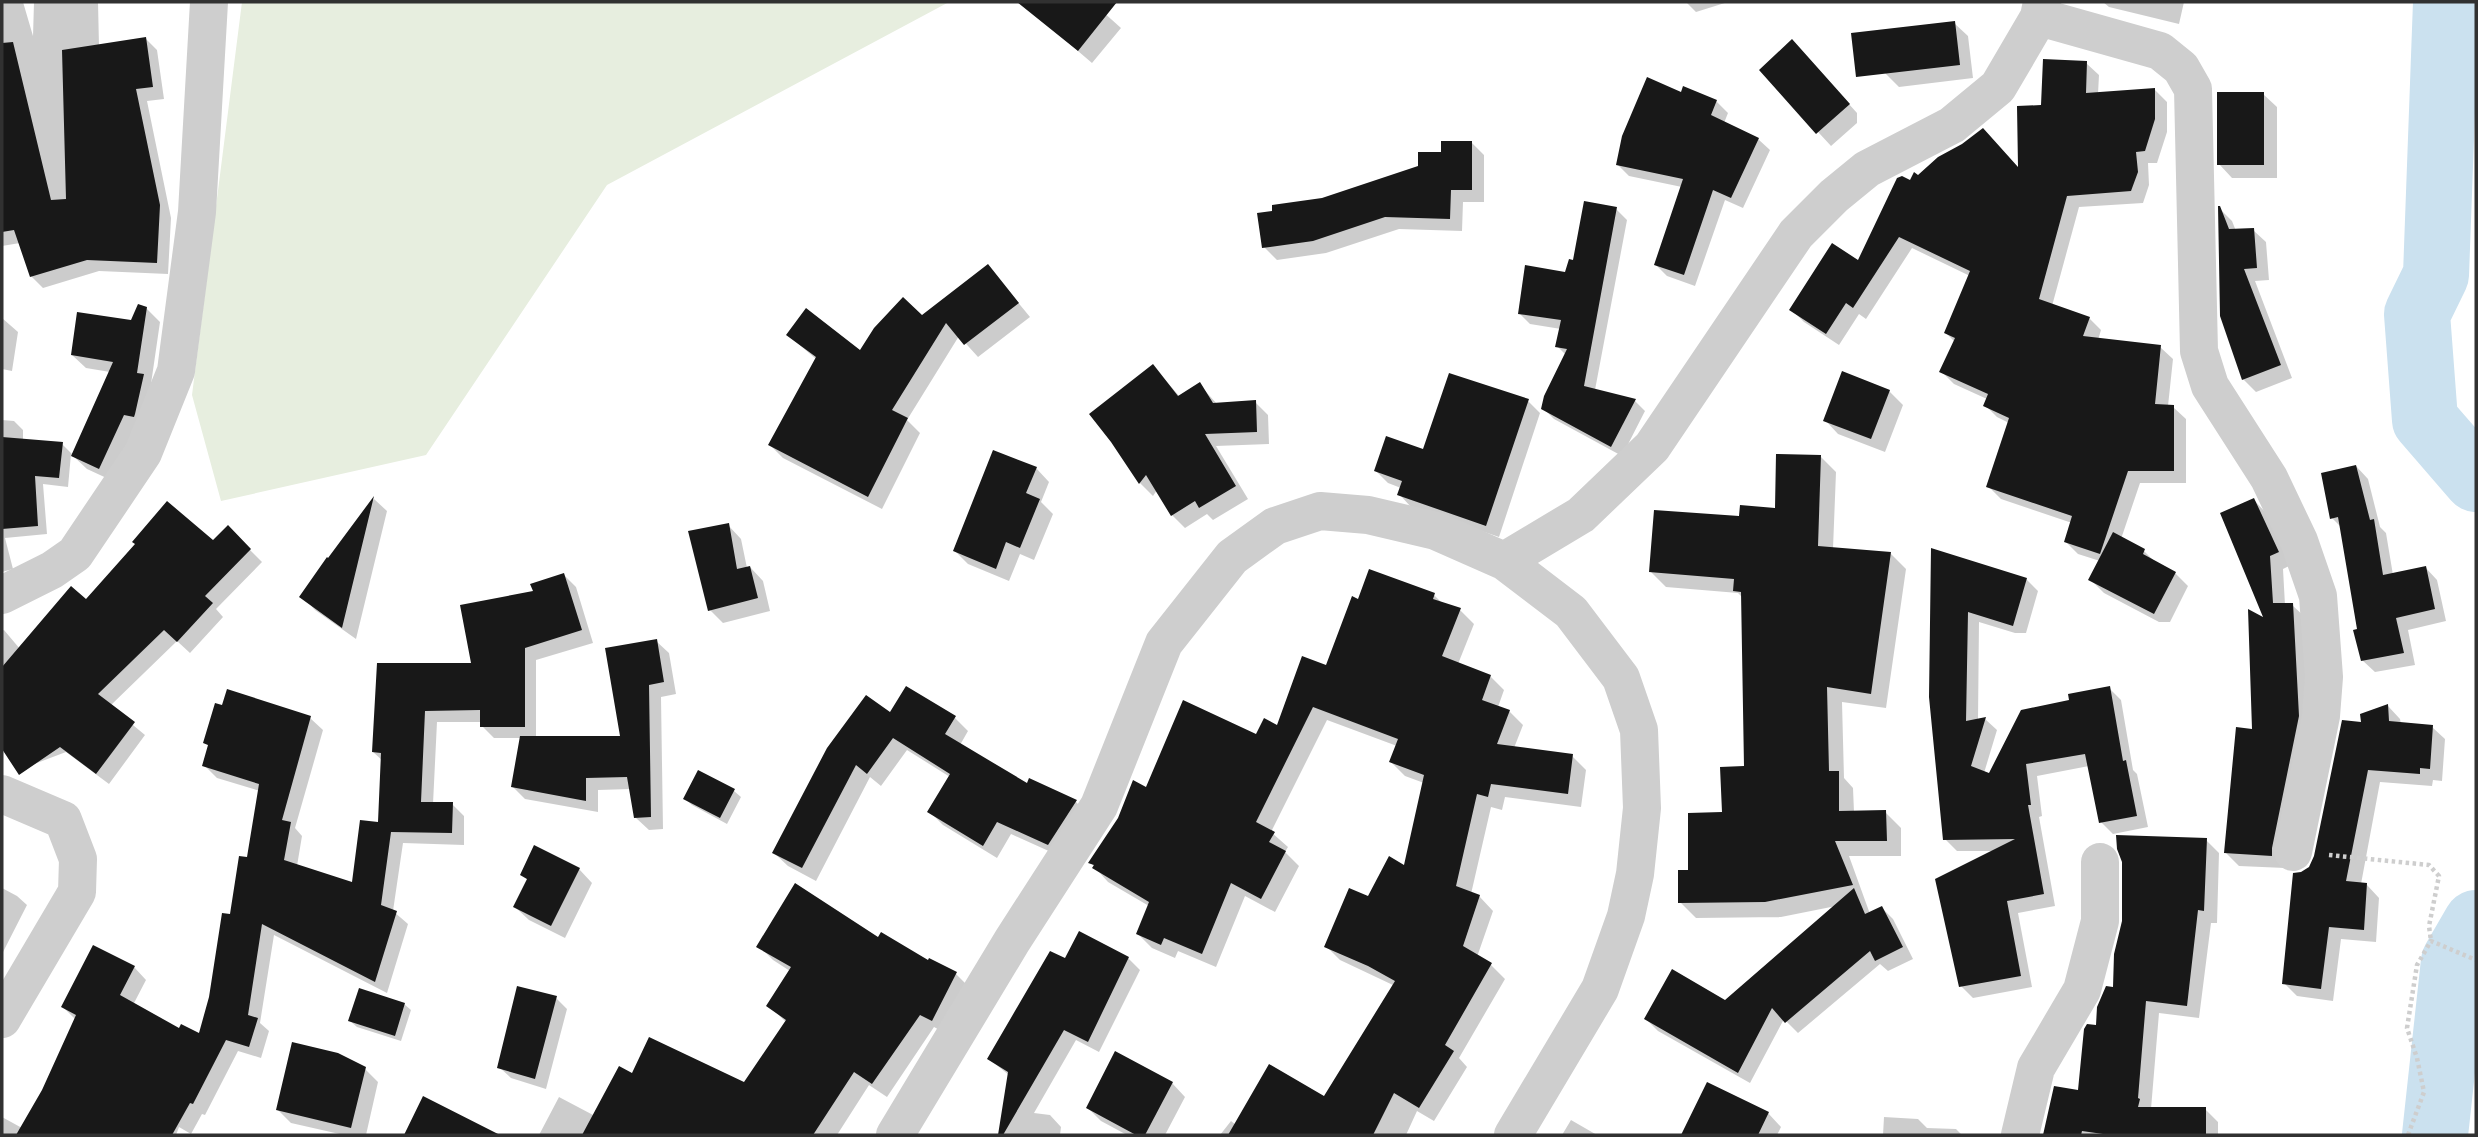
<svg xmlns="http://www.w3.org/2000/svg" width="2478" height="1137" viewBox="0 0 2478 1137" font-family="'Roboto Condensed',sans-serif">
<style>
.green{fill:#e7eedf}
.shadow{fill:#0003}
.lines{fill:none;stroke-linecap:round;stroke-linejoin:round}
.river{stroke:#cbe1ef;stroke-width:66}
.building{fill:#181818}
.path{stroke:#cecece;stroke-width:4.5;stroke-dasharray:3.5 3.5;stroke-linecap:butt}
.minor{stroke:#cecece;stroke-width:38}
</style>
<rect width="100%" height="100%" fill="#fff"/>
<path class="green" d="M242,2H949L607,185L426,455L221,501L192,395Z"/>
<path class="shadow" d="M2,2H23L33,36L34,2H98L99,46L145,38L157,50L164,99L147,101L171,218L168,274L99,271L43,288L31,276L20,243L2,246Z
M1048,2H1092L1121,28L1092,63L1037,16Z
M1686,2H1728L1696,12Z
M2103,2H2184L2179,24L2109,7Z
M1954,23L1968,36L1973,78L1899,87L1885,73Z
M1805,55L1857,113V123L1831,146L1761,70Z
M2086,63L2099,75L2098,94L2155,90L2167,102V132L2157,163H2148L2149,185L2143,203L2079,207L2052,306L2089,318L2101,330L2098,340L2160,347L2173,359L2168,406L2173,407L2186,419V483H2140L2121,539L2144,551L2157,564L2175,573L2188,586L2170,622H2159L2104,593L2091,580L2100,561L2078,554L2066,542L2072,523L2001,499L1988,486L2009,423L1997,417L1985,405L1987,399L1954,384L1942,372L1955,342L1946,333L1970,276L1912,248L1866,319L1859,314L1839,345L1804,322L1792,310L1859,263L1911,182L1919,177L2020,170L2043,107Z
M2263,94L2277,107V178H2232L2219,164Z
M1716,101L1728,113L1724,123L1758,139L1770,150L1743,208L1725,200L1695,286L1667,276L1656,265L1682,187L1629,176L1618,165Z
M1471,142L1484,155V202H1463L1462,231L1399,229L1326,253L1277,260L1264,247L1322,200L1420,168L1443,154Z
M2219,208L2232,221L2236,231L2253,230L2266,242L2269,280L2255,281L2292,378L2256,392L2243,379Z
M1616,209L1627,220L1595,390L1635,401L1645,411L1622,456L1554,419L1543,408L1566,355L1557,346L1561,329L1530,324L1520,314L1567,273Z
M988,266L1030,317L978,357L959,336L907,420L920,433L882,509L783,458L770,445L816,359L788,335L861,352L922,317Z
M146,308L160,322L151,384L113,481L87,469L71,454L68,487L43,484L47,534L5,538L13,569L2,572V420L14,421L23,430V440L62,444L73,455L110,372L86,368L72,355L132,322Z
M2,318L18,332L12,371L2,369Z
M1153,366L1180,397L1199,384L1217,404L1255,402L1268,415L1269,444L1216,446L1248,499L1213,520L1207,514L1185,528L1172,515L1157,490L1153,496L1140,483L1113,441Z
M1889,391L1903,405L1885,452L1838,434L1825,420Z
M1528,401L1540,413L1499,537L1411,507L1399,494L1401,488L1388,483L1376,471L1424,451Z
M1821,457L1836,472L1833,549L1890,553L1906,569L1886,708L1842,702L1844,778L1853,788L1854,812H1885L1901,828V856H1849L1870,914L1882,908L1893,919L1913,959L1888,971L1880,964L1798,1033L1784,1019L1750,1083L1658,1031L1646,1019L1725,1002L1836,906L1781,917L1696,918L1680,902L1690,871L1724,814L1746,768L1743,598L1738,593L1666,587L1651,572L1741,518L1777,510Z
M2356,466L2368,479L2380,527L2386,533L2393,575L2425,567L2437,580L2446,621L2408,630L2415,665L2375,672L2362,660L2342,528L2332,518Z
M1036,468L1049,482L1041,502L1053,514L1034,560L1020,554L1009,581L968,564L955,551Z
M374,499L387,511L356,639L315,610L302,596Z
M2254,500L2267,514L2291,565L2283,569L2285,605H2292L2306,618L2310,730L2285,868L2239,866L2226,853L2254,731L2266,621Z
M728,525L741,539L747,568L750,567L763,581L770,611L723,623L710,610Z
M228,528L262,562L216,609L223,617L190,653L177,641L110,706L145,735L109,784L66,752L21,769L2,745V631L4,630L20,649L86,602L214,542Z
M1933,550L2026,579L2038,591L2026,633H2015L1979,622L1978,720L1985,719L1997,730L1984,773L1989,775L2071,702L2109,688L2121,700L2133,770L2137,774L2148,827L2113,834L2101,822L2089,766L2037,776L2042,816L2039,817L2055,906L2018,913L2032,987L1973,998L1961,986L1996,851H1957L1945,839Z
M564,575L576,587L593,643L536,660V738H622L656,641L669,653L676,694L661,697L663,829L649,830L636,818L631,789L598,790V812L525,799L513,787L521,738H494L482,726V722H437L433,804H452L464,816V845L403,843L393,911L408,924L387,993L274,935L260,1023L269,1031L261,1058L238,1051L205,1115L202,1114L191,1134L179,1127L176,1135H2V1117L22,1128L43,1090L76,1020L63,1007L134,967L146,980L133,1005L180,1030L200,1035L248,859L260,791L217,778L204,765L210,747L205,742L310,718L323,730L295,828L302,836L297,866L353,885L380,824L383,761L373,752L473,665L535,592Z
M1434,595L1443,604L1460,610L1474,624L1458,664L1490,676L1504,690L1498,707L1509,711L1523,725L1514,748L1572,756L1586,770L1581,807L1505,797L1502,810L1491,807L1471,894L1479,896L1493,911L1477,957L1491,965L1505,979L1459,1058L1467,1067L1434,1121L1417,1111L1406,1135H1220L1231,1121L1236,1125L1325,1098L1395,986L1340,960L1326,946L1369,899L1405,867L1424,783L1405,776L1391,762L1397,746L1327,720L1271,832L1288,847L1285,852L1299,866L1275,912L1245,896L1216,967L1178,951L1175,958L1152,948L1138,934L1149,906L1108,882L1091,863L1147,789L1278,728L1327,667L1359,601Z
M2388,706L2400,719L2401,724L2432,727L2445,739L2442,781L2433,780L2432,786L2380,782L2361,884L2367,885L2379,898L2376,942L2341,939L2333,1001L2297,996L2284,983L2310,868L2363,724Z
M890,715L955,718L968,731L960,745L1028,785L1076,802L1089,815L1062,857L1011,834L997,858L943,825L930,812L950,777L907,750L881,786L870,777L816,881L788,866L774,853Z
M699,772L734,791L741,797L727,824L692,805L685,799Z
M2206,840L2219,853L2217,923H2211L2199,1018L2159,1013L2151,1109H2205L2218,1122V1135H2045L2055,1089L2079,1091L2097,1027L2115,989Z
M579,869L592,883L565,938L529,920L515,907L528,880L522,875Z
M2,888L17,896L27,905L2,954Z
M879,940L956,974L970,988L947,1034L934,1027L887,1097L869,1085L837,1135H539L559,1097L595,1116L633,1076L745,1085L787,1023L768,1005L790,971L773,960L759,946Z
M1128,958L1140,970L1099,1052L1076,1040L1034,1113L1050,1115L1061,1127L1060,1135H1000L1009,1075L989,1059L1066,960Z
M556,998L567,1009L546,1089L511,1078L499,1067Z
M404,1004L411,1010L401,1041L357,1027L350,1021Z
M364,1068L378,1082L366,1135H344L291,1123L278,1110Z
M1172,1083L1185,1097L1165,1135H1127L1101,1121L1088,1108Z
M1708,1084L1768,1113L1781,1127L1777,1135H1683Z
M1884,1117L1918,1119L1927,1128L1956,1129L1962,1135H1883Z
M1571,1120L1597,1135H1562Z"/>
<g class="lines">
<path class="river" d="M2446,2L2436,275L2417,314L2425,420L2476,479
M2435,1135L2454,961L2476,923"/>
</g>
<path class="building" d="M1017,2H1117L1078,51Z
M1955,21L1960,65L1856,77L1851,33Z
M146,37L153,87L136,89L160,205L157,263L87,260L30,277L14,230L2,232V43L13,42L51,200L66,199L62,50Z
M1792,39L1850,104L1816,134L1759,70Z
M2043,59L2087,61L2086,93L2155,88V119L2145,151L2136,152L2138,172L2131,191L2067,196L2039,299L2090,317L2083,336L2161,345L2155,404L2174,405V471H2128L2100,554L2064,542L2072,516L1986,487L2009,418L1983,406L1988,394L1939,372L1955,338L1944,333L1970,271L1899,237L1853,308L1846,303L1826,334L1789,310L1832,243L1858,260L1897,178L1902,176L1910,180L1914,172L1918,175L1938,157L1962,144L1983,128L2018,167L2017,106L2041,105Z
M1647,77L1681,92L1683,86L1717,100L1711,115L1759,138L1731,198L1713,190L1684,275L1654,265L1683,179L1616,165L1622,136Z
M2217,92H2264V165H2217Z
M1441,141H1472V190H1451L1450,219L1385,217L1313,241L1262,248L1257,213L1272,211V205L1322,198L1418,166V152H1441Z
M1584,201L1617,207L1584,386L1636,399L1611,447L1541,409L1544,396L1567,349L1555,347L1561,320L1518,314L1525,265L1565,272L1569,259L1573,260Z
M2218,206H2220L2229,229L2254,228L2257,268L2244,269L2281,365L2242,380L2220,316Z
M988,264L1019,303L964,345L946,323L892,410L908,418L868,497L768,445L816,357L786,335L806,308L860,350L874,328L903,297L922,315Z
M138,304L147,307L137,373L144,374L135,414L134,417L124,415L99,469L71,456L113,362L71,355L77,312L131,320Z
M1153,364L1178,396L1200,382L1213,403L1256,400L1257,432L1205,434L1236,486L1199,508L1195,501L1171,516L1146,475L1139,484L1111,442L1089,414Z
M1842,371L1890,390L1871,439L1823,421Z
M1449,373L1529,399L1486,526L1397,495L1402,481L1374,471L1386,436L1423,449Z
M2,437L63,442L59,478L35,476L38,526L2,529Z
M993,450L1037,467L1026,493L1040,499L1020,548L1006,542L996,569L953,551Z
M1776,454L1821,455L1818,546L1891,552L1871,694L1827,687L1829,771H1839V811L1886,810L1887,841H1835L1853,885L1765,902L1678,903V870H1688V813L1722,812L1720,767L1744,766L1741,592L1733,591L1734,579L1649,572L1654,510L1739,516L1740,505L1775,508Z
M2356,465L2370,520L2374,519L2383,575L2426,566L2435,609L2396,618L2404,653L2361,661L2353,630L2357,629L2338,517L2330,519L2321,473Z
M374,496L342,628L299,597L327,557L328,558Z
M2254,498L2279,552L2270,556L2273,603H2293L2299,716L2272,848V856L2224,853L2236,727L2252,729L2248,609L2263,617L2220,513Z
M167,501L213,540L228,525L251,549L205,596L213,603L177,642L164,630L98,694L135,722L96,774L60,747L19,775L2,749V667L71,586L86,599L135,544L132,542Z
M729,523L737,569L750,566L758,598L708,611L688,531Z
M2113,532L2145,549L2143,554L2176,572L2154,614L2088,580Z
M1931,548L2027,578L2013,626L1968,612L1966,721L1986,717L1971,766L1989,773L2021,710L2069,700L2068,694L2110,686L2123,761L2126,760L2137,816L2099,823L2085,754L2026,764L2031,805H2028L2044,894L2007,901L2021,976L1959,987L1935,879L2015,839L1943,840L1929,697Z
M1369,569L1435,593L1433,599L1461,608L1442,656L1491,675L1482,700L1510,710L1497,744L1573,754L1568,794L1491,784L1488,797L1477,794L1456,886L1480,895L1463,946L1492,963L1445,1045L1454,1051L1419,1108L1394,1093L1373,1135H1228L1269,1064L1324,1096L1395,981L1368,966L1324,947L1349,888L1368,896L1389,856L1404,865L1424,775L1389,762L1398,739L1313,707L1256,822L1275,832L1269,842L1286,851L1261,899L1231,883L1202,954L1164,938L1161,945L1136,934L1149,902L1092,868L1094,865L1088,863L1118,818L1133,780L1146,787L1183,700L1256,734L1264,718L1277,725L1302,656L1326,665L1352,596L1358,599Z
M564,573L582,630L525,648V727H480V710L425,711L421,802H453L452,833L391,832L381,905L397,911L375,982L262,924L248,1015L258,1018L249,1047L226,1040L193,1104L190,1103L172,1135H16L42,1090L76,1015L61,1007L93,945L135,966L120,995L179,1028L181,1024L199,1033L209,997L222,913L230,914L239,856L247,857L259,784L202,766L208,745L203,743L215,703L222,705L227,689L311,716L282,820L291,822L284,860L352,882L360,820L378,822L381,753L372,752L377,663H471L460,605L533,591L530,584Z
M657,639L664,682L649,685L651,817L634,818L627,777L586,778V801L511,787L520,736H620L605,648Z
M906,686L956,716L945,734L1027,783L1029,778L1077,800L1048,845L997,822L983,846L927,812L950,774L893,738L867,774L856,765L802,868L772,853L827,748L866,695L890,712Z
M2388,704L2389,721L2433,725L2430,769L2420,768V774L2368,770L2346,881L2367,883L2364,930L2329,927L2321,989L2282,984L2293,873L2301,872L2309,867L2314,856L2342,720L2361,722L2360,714Z
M698,770L735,789L720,818L683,799Z
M2116,835L2207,838L2204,911L2198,910L2187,1006L2146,1001L2138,1098L2140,1099L2138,1107H2206V1135H2110L2082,1131L2081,1135H2043L2054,1086L2078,1090L2084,1029L2087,1024L2096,1025L2097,1007L2106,986L2113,987L2114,954L2122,921V862L2117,849Z
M534,845L580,868L551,926L513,907L527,879L520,875Z
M795,883L878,937L881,932L928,960L929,958L957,972L932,1021L920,1015L872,1084L854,1072L813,1135H582L619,1066L632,1073L649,1037L744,1082L786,1020L766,1006L791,967L756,947Z
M1854,888L1865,914L1882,906L1903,947L1875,961L1870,951L1785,1023L1772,1008L1738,1073L1644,1019L1672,969L1725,1000Z
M1079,931L1129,957L1088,1042L1064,1030L1003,1135H998L1008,1072L987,1059L1050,951L1065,958Z
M517,986L557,996L535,1079L497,1068Z
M359,988L405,1003L395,1036L348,1021Z
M292,1042L338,1053L366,1067L351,1128L276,1110Z
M1115,1051L1173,1082L1145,1135H1136L1086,1108Z
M1707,1082L1769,1112L1758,1135H1681Z
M423,1096L500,1135H404Z"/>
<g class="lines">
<path class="path" d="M2329,855L2429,865L2439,876L2429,926L2431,941
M2408,1135L2424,1092L2417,1058L2407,1028L2417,965L2431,941L2476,960"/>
<path class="minor" d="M2039,17L2160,51L2181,68L2193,89L2199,351L2210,386L2269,478L2299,541L2318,596L2324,677L2321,716L2293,852
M1504,561L1581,515L1652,447L1796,234L1834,196L1867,169L1952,125L1998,87L2039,17L2042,2
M2,595L52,570L75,554L143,453L176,371L197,212L209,2
M2,794L63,820L78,859L77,892L2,1019
M895,1135L1012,941L1099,806L1164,643L1232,557L1275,526L1320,511L1368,515L1436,531L1504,561L1571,612L1621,678L1639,730L1642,808L1635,874L1626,916L1600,989L1513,1135
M2020,1135L2036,1068L2082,990L2100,921V862"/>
</g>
<rect width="2478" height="1137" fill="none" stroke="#313131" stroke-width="7"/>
</svg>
